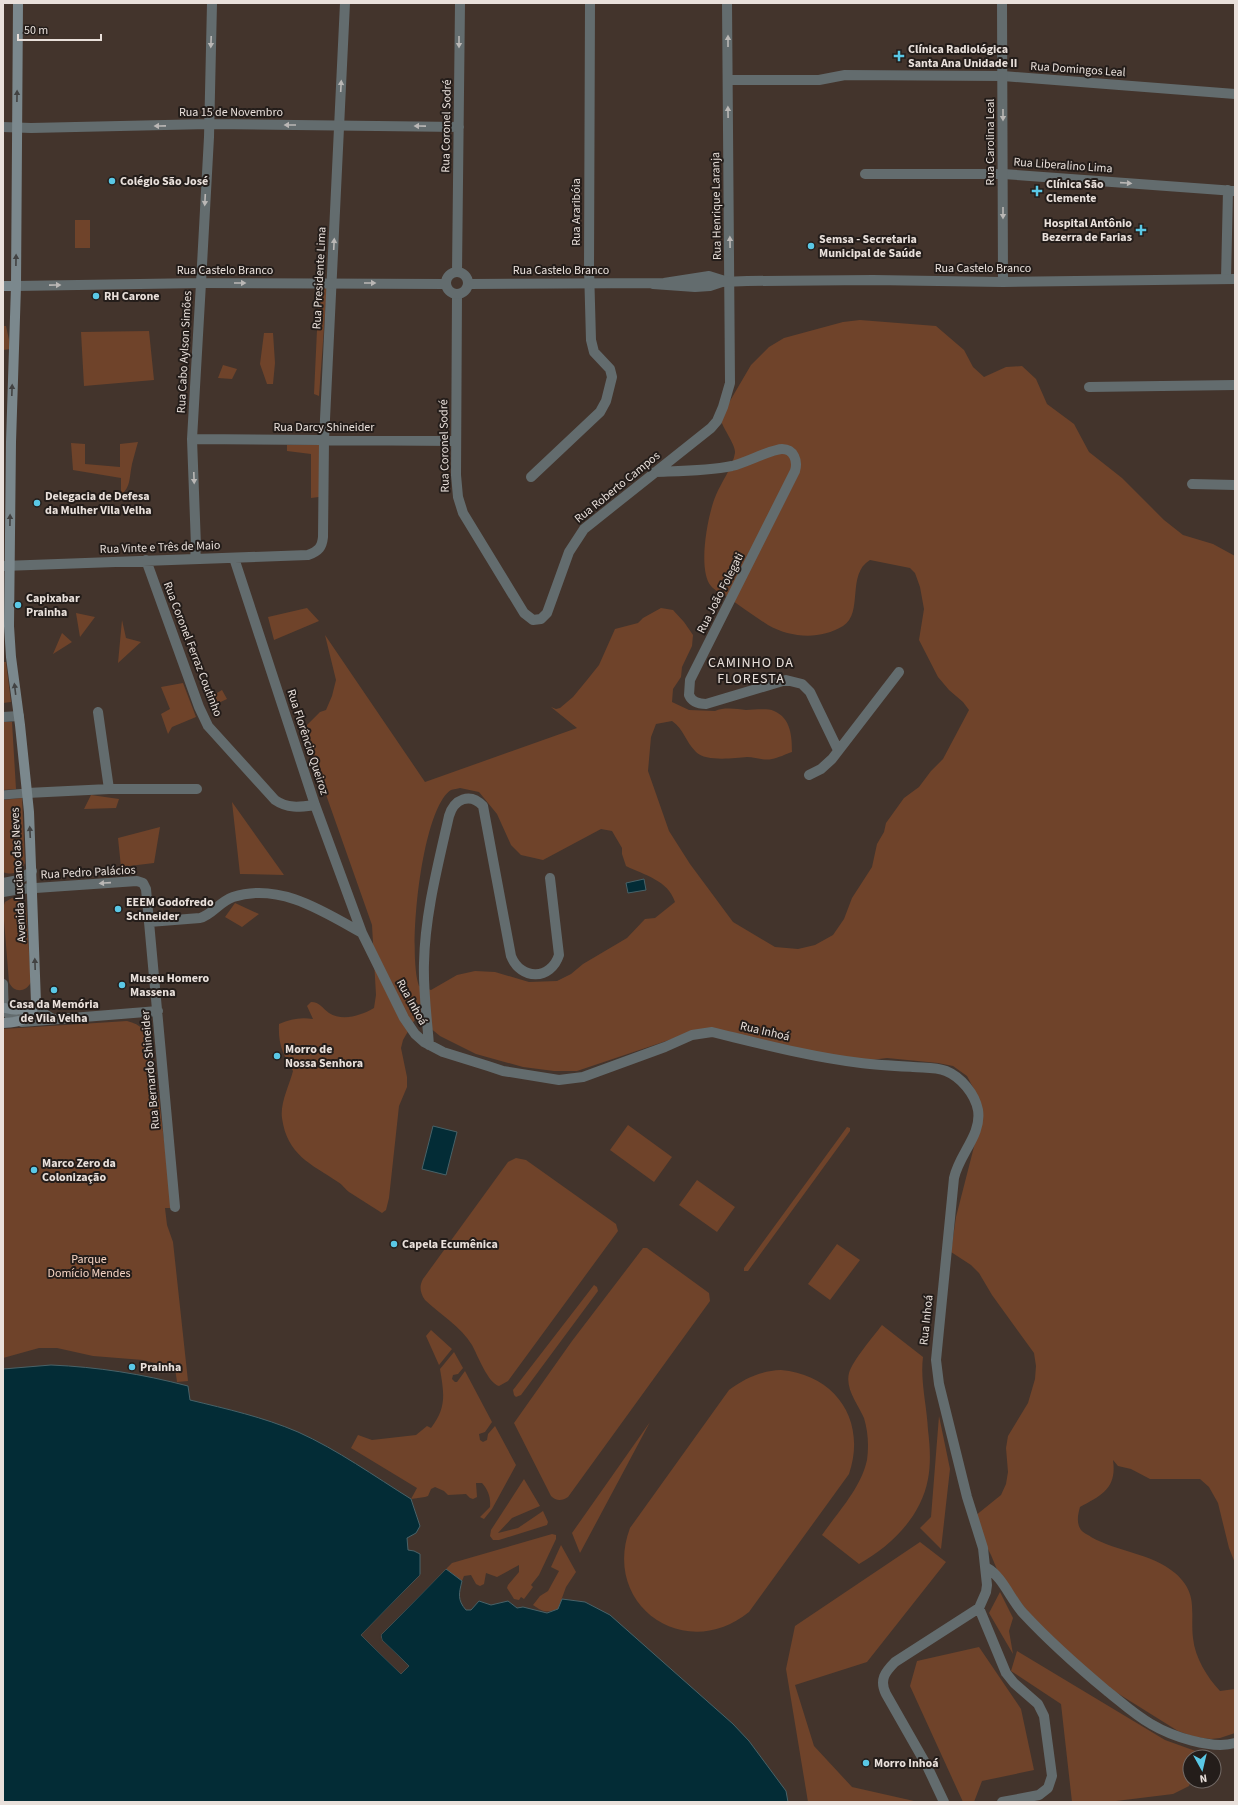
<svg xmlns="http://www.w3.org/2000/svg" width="1238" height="1805" viewBox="0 0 1238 1805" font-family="'Source Sans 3',sans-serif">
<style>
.green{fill:#6f432a;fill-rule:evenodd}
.water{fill:#032c36;stroke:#486268}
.pier{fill:#43342c}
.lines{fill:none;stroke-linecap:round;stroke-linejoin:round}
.pedestrian{stroke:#636c6e;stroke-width:9}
.minor{stroke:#636c6e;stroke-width:10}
.tertiary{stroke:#636c6e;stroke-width:10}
.secondary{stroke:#7b888d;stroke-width:10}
.oneway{fill:#bab7b5}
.oneway2{fill:#424242}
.poi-dot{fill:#5ac8e6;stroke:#241d1a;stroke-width:1.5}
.labels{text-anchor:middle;stroke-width:4;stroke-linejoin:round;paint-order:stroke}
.poi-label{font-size:12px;font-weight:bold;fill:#e9e0db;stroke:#241d1a;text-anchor:start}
.street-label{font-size:12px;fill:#e9e0db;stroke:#241d1a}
.park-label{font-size:12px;fill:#f6d5c4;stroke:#241d1a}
.quarter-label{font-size:14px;letter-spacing:1px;fill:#e9e0db;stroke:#241d1a}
</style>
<rect width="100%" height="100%" fill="#43342c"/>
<path class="green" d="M75,220H90V248H75Z
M319,287H327L319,396L314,394Z
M860,320L936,326L964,350L973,367L984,377L1006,367L1022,366L1036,379L1047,404L1074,424L1089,452L1122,478L1164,520L1183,535L1213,544L1235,556V1563L1229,1548L1218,1503L1209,1487L1200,1479H1150L1131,1469L1118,1466L1113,1460C1117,1488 1102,1495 1080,1507C1078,1514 1076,1523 1081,1530C1083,1533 1089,1535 1091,1537C1118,1552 1151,1553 1175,1573C1199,1594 1190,1611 1193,1638C1195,1658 1207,1677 1220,1691L1235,1689V1733L1220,1738L1211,1739L1195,1737L1178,1731L1098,1681L1040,1628L998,1572L991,1555L984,1541L975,1516L1001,1495L1006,1484L1008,1472L1006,1448L1008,1436L1028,1403L1035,1379L1036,1366L1034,1353L992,1295L979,1273L971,1265L951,1252L956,1217L977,1135L976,1093L967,1076L953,1066L938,1063L887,1058L855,1062L693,1032L577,1071H554L523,1067L476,1054L440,1036L418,1018L414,1021L403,1040L401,1048L407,1077V1087L399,1106L389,1198L386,1210L382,1213C371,1206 360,1199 349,1192C345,1189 342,1184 338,1182C311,1164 287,1155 282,1118C280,1103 289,1086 293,1071C283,1054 278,1045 279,1024C291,1019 300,1017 313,1019L307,1006L311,1002C320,1002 322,1008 329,1013C343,1022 362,1015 374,1008L376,995L372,925L306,738L307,725L320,712L326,710L332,696L336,680L325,635L425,782L577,728L551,707L556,709L560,708L573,697L587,680L599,665L615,629L638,623L643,618L661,608L673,610L684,622L693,635L692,646L682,667L681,677L673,689L672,702L689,710L715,711C724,707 737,709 746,710C754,710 767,708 774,711C791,718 792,737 792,752C786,754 778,758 772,759C764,761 755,757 747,757C734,758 706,762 696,752C685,741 684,729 672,721L656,724L651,737L648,771L669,831L690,864L733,922L775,947L798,949L815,945L833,935L844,919L852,898L872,867L877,844L884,832L886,823L904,798L919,787L931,771L943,759L969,710L963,702L949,690L938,677L919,640L924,609L920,587L915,573L910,568L870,560C846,574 864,613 843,626C820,640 791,638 768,625C754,616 740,606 726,596C721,593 714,590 711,586C697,570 708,513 716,495C721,483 733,466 735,453C736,445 723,429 720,418L751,365L769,347L784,338L843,322ZM460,788L479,792L497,814L511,845L521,855L543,860L601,829L612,831L622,848V854L626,866C644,875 668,880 675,902L655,918L645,919L627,938L583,964L571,974L557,981L529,982L495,972L475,971L457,975L431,990L419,986C407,954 421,809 451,790C453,789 458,789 460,788Z
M3,326H6L11,349L3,350Z
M149,331L154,380L84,386L81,332Z
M264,333H273L275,363L273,384H267L260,364Z
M223,365L237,369L232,379L218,378Z
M138,442C136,449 134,456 132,464C128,485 132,487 113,502L121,492V478L73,470L71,443L85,444V464L120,467V444Z
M287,445H320L319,497L311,498V454L287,451Z
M307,608L319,621L274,640L268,617Z
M76,613L95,617L80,637Z
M122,620L126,638L141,642L118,663Z
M62,633L72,642L53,654Z
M3,662H6L11,702L3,703Z
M183,683L196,717L172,727L168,734L161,714L170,709L161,687Z
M222,690L227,699L214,705L213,709L210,697Z
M3,722H12L16,789L3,790Z
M91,795L119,799L116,808L84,809Z
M22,798L25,863C21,872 13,876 3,872V800Z
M232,802L284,875L240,874Z
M160,827L154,863L121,867L118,838Z
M12,898L21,900L26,907L31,982C26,993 13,993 9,982L3,908L5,902Z
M235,903L259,914L242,927L225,917Z
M127,1021C141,1024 148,1033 152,1046L165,1147L171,1208H165L167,1225L173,1242L188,1381L177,1382L175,1368L143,1360L93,1356L57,1348H39L3,1358V1029Z
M628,1125L672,1157L654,1182L610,1150Z
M847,1127L850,1128V1131L748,1271H744V1268Z
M516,1158L526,1160L616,1224L618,1231L508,1381L499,1386C488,1383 478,1356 472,1345C461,1327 440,1314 425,1300C420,1293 419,1286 423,1279L508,1162Z
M697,1180L735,1207L717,1232L679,1205Z
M837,1244L860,1260L830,1300L808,1284Z
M643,1248H647L709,1293L710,1301L568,1497C562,1501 556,1501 551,1496L514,1423L572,1341Z
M594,1285L597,1287L598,1291L521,1395L516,1397L514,1395L513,1390Z
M882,1325L923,1357C920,1381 927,1406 928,1430C930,1446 931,1463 928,1479C921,1517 891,1546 859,1564L822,1535C838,1512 861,1488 867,1460C869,1446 868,1431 864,1418C858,1404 845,1389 849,1373C853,1360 873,1337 882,1325Z
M431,1330L452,1349L439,1365L426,1336Z
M454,1352L463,1368L458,1374L453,1375L452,1379L455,1382H457L465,1371L492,1422L485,1432L479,1434L480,1440L483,1442L487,1440L488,1434L495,1426L516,1465L492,1509L484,1519L480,1517L490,1507C491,1497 488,1490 482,1483H476L477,1497L473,1499L470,1498L466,1494L448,1495L444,1491L435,1487L431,1489L428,1496L425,1497L411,1499L417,1488L351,1448L358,1435L372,1440L416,1435L427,1426L431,1428C447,1407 444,1394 440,1369Z
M781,1370C836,1375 867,1421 849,1474L749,1612C685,1664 601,1605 630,1528L729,1390C745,1378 760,1371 781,1370Z
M939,1416L950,1469L941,1549L920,1528L931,1517Z
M650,1422L580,1553L572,1533Z
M524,1479L540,1506L512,1518L498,1533L518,1528L543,1511L548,1522L547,1525L499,1540H493L490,1536L491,1530Z
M552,1534L556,1535V1539L539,1575L531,1585L533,1587L524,1599L521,1597L519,1600L514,1599L507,1588L508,1585L519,1572V1565L497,1577L486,1573L484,1584L480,1586L476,1584L471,1575L464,1576L462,1581L446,1569L452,1563Z
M920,1542L946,1562L867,1662L795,1685L814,1746L852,1787L914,1801L912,1802H808L786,1669L795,1626Z
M561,1545L576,1572L566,1587L558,1609C546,1613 543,1612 533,1605L540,1596L548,1591L559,1571L551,1567Z
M1000,1592L1013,1618L1009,1631L1013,1654L989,1613Z
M979,1647L1021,1709L1034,1770L982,1781L974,1802H963L910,1686L917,1661Z
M1017,1651L1165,1740L1201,1753L1200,1757H1190L1191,1781L1189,1786L1173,1794L1108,1802H1072L1061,1704L1011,1671Z"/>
<path class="water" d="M644,879L646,890L628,893L626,883Z
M433,1126L457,1132L446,1175L422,1169Z
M51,1365C98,1367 142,1374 188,1386L190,1400C227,1409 263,1417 298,1432C338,1450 374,1476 411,1499L420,1526L416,1533L407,1538L408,1550L414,1551L420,1554V1575L361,1635L401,1674L409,1666L382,1640L381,1635L446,1569L462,1581C459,1593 457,1600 466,1610H471L479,1601L491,1605L508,1601L517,1608L523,1607L547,1613L558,1609L562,1599L585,1602L610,1615L733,1724L749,1741L786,1791L788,1802H3V1369Z"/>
<path class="pier" d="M444,1568H447L381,1635L382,1640L409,1666L401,1674L361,1635L422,1573L421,1577L363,1635L401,1671L406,1666L380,1641L379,1634Z"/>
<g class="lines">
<path class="pedestrian" d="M3,795L27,793"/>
<path class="minor" d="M728,80H819L845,75L1003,76L1235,94
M865,174H1003L1235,191
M1226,279L1228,190
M457,295L456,475L458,497L463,513L524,613L533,620L541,619L547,613L569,552L584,529L711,428L717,421L723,407L730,383L727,3
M1089,387L1235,385
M192,439L456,441
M655,472C681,471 707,471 732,466C745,463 772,449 782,449C794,449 798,461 795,471L690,680L689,695C692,702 698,704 706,704L786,680L802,684L810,692L838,750
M531,477L600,412L606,401L612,377L610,369L594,352L591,340L589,268L590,3
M1192,484L1235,485
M234,558L315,805L362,933L404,1018L415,1034L424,1042L443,1052L488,1066L503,1071L559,1080L583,1077L665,1047L692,1035L712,1032C762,1044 811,1057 861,1063C878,1065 896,1066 913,1067C924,1068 936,1067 946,1071C961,1077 975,1094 978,1110C982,1135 959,1154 954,1178L936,1360L939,1384L967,1497L983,1548L987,1585L986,1592L979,1608L895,1662C885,1672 879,1680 886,1694L927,1766L944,1802
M195,559L196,546L192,439L201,283
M146,560L199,707L208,726L275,800C288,809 300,807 315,805
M3,566L308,555C319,551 322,547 323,537L324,440L345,3
M98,712L109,789
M3,717L19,716
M809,775L821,769L832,759L899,672
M27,793L109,789H197
M3,883L19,880L32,871
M3,892L21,889L137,881L143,883L146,889L175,1207
M149,922L200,918C212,915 219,902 233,897C279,882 323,911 362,933
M3,984C4,1004 0,1014 22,1022L158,1011
M36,1003L43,1013L53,1019
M429,1045C427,1018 423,991 424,963C425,914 438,865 449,816C454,799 470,792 483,806L511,956C521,981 551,980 559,955L550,878
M987,1568C1002,1576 1011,1600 1023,1613C1049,1641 1077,1666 1107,1691C1121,1702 1135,1715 1151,1724C1171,1736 1212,1750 1235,1743
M979,1608L1006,1673L1014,1683L1038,1704L1044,1716L1052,1776L1048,1788L1039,1795L1002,1802"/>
<path class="tertiary" d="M1002,3L1003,282
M3,127L31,128L209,124L459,127
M446 283a11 11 0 1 1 22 0a11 11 0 1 1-22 0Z
M457,272L460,3
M201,283L209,137L212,3
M469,284L664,283L709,276L725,281
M653,284L695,287L710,286L722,282L747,281L873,280L1003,282L1235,279
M16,286L201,283L446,284"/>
<path class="secondary" d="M18,3L16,286L11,442L9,626L11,657L20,725L29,812L36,1003
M3,286H16
M5,1008C17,1011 26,1011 36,1003
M3,1023C23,1022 26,1021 36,1003"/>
</g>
<defs><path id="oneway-solid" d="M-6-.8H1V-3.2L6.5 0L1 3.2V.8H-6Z"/></defs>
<g class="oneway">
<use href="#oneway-solid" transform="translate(728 41) rotate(-90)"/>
<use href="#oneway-solid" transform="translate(211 42) rotate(92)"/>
<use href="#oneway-solid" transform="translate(459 42) rotate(90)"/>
<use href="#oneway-solid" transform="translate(341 86) rotate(-87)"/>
<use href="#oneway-solid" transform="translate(728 112) rotate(-91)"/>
<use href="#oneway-solid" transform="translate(1003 115) rotate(90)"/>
<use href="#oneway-solid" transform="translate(290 125) rotate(180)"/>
<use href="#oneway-solid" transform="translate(160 126) rotate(179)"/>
<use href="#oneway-solid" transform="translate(420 126) rotate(-179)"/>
<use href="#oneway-solid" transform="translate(1126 183) rotate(4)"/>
<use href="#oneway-solid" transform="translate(205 200) rotate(93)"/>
<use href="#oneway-solid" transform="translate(1003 213) rotate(90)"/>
<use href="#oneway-solid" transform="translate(730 242) rotate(-91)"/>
<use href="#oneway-solid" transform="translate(334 244) rotate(-87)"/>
<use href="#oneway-solid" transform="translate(240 283)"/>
<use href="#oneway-solid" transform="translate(370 283)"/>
<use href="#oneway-solid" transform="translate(55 285) rotate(-1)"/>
<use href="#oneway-solid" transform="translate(194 478) rotate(88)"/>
<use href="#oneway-solid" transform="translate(105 883) rotate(176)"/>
</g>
<g class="oneway2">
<use href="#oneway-solid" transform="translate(17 96) rotate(-89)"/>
<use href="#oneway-solid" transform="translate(16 260) rotate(-89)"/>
<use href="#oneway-solid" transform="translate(12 390) rotate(-88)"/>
<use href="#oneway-solid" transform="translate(10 520) rotate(-89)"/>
<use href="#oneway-solid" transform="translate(15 689) rotate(-97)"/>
<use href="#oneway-solid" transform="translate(30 832) rotate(-93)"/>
<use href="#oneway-solid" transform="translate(35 964) rotate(-92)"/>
</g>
<g class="poi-dot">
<path d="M897 50h4v4h4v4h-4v4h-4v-4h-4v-4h4z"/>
<circle cx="112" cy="181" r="4"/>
<path d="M1035 185h4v4h4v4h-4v4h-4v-4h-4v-4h4z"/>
<path d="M1139 224h4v4h4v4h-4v4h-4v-4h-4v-4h4z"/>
<circle cx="811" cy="246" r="4"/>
<circle cx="96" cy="296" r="4"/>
<circle cx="37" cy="503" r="4"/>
<circle cx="18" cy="605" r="4"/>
<circle cx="118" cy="909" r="4"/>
<circle cx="122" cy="985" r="4"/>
<circle cx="54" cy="990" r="4"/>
<circle cx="277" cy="1056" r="4"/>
<circle cx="34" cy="1170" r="4"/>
<circle cx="394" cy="1244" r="4"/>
<circle cx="132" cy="1367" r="4"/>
<circle cx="866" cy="1763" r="4"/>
</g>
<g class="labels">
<g class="poi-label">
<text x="908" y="53">Clínica Radiológica<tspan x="908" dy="14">Santa Ana Unidade II</tspan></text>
<text x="120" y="185">Colégio São José</text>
<text x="1046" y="188">Clínica São<tspan x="1046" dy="14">Clemente</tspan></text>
<text x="1132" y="227" text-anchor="end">Hospital Antônio<tspan x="1132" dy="14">Bezerra de Farias</tspan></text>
<text x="819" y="243">Semsa - Secretaria<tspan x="819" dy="14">Municipal de Saúde</tspan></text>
<text x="104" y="300">RH Carone</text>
<text x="45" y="500">Delegacia de Defesa<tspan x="45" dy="14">da Mulher Vila Velha</tspan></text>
<text x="26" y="602">Capixabar<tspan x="26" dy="14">Prainha</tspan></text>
<text x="126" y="906">EEEM Godofredo<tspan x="126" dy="14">Schneider</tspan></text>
<text x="130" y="982">Museu Homero<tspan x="130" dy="14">Massena</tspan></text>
<text x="54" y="1008" text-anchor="middle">Casa da Memória<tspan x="54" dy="14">de Vila Velha</tspan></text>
<text x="285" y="1053">Morro de<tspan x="285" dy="14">Nossa Senhora</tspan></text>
<text x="42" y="1167">Marco Zero da<tspan x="42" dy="14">Colonização</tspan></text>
<text x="402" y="1248">Capela Ecumênica</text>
<text x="140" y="1371">Prainha</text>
<text x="874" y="1767">Morro Inhoá</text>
</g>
<g class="street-label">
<text transform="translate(1078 69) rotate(4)" y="4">Rua Domingos Leal</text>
<text x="231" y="116">Rua 15 de Novembro</text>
<text transform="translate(446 126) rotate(-89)" y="4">Rua Coronel Sodré</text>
<text transform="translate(990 142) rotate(-90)" y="4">Rua Carolina Leal</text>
<text transform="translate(1063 165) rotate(4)" y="4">Rua Liberalino Lima</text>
<text transform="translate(716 206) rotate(-91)" y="4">Rua Henrique Laranja</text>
<text transform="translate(576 212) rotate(-90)" y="4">Rua Araribóia</text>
<text x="983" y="272">Rua Castelo Branco</text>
<text x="225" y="274">Rua Castelo Branco</text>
<text x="561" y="274">Rua Castelo Branco</text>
<text transform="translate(319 278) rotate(-87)" y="4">Rua Presidente Lima</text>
<text transform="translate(184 352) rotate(-87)" y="4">Rua Cabo Aylson Simões</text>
<text x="324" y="431">Rua Darcy Shineider</text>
<text transform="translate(444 446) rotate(-91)" y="4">Rua Coronel Sodré</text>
<text transform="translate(617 487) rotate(-39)" y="4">Rua Roberto Campos</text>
<text transform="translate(160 547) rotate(-2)" y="4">Rua Vinte e Três de Maio</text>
<text transform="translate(720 593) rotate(-63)" y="4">Rua João Folegati</text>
<text transform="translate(193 649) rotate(69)" y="4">Rua Coronel Ferraz Coutinho</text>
<text transform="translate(308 742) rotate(72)" y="4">Rua Florêncio Queiroz</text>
<text transform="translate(88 872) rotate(-3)" y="4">Rua Pedro Palácios</text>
<text transform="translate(18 875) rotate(-93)" y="4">Avenida Luciano das Neves</text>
<text transform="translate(412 1002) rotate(61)" y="4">Rua Inhoá</text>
<text transform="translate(765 1031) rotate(13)" y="4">Rua Inhoá</text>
<text transform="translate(150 1070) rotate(-95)" y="4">Rua Bernardo Shineider</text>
<text transform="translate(926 1320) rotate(-84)" y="4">Rua Inhoá</text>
</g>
<g class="park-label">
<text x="89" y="1263">Parque<tspan x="89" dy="14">Domício Mendes</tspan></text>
</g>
<g class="quarter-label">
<text x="751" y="667">CAMINHO DA<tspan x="751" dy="16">FLORESTA</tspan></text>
</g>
</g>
<rect width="1238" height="1805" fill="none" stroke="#e9e0db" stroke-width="8"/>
<g transform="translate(1202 1769) rotate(172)"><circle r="19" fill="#241d1a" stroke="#736b67"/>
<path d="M0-3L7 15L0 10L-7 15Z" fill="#5ac8e6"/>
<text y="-6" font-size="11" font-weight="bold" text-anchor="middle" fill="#e9e0db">N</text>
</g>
<path d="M18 34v6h83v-6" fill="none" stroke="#e9e0db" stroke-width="2"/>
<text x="24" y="34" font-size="12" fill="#e9e0db" stroke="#241d1a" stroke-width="3" paint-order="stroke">50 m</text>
</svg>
